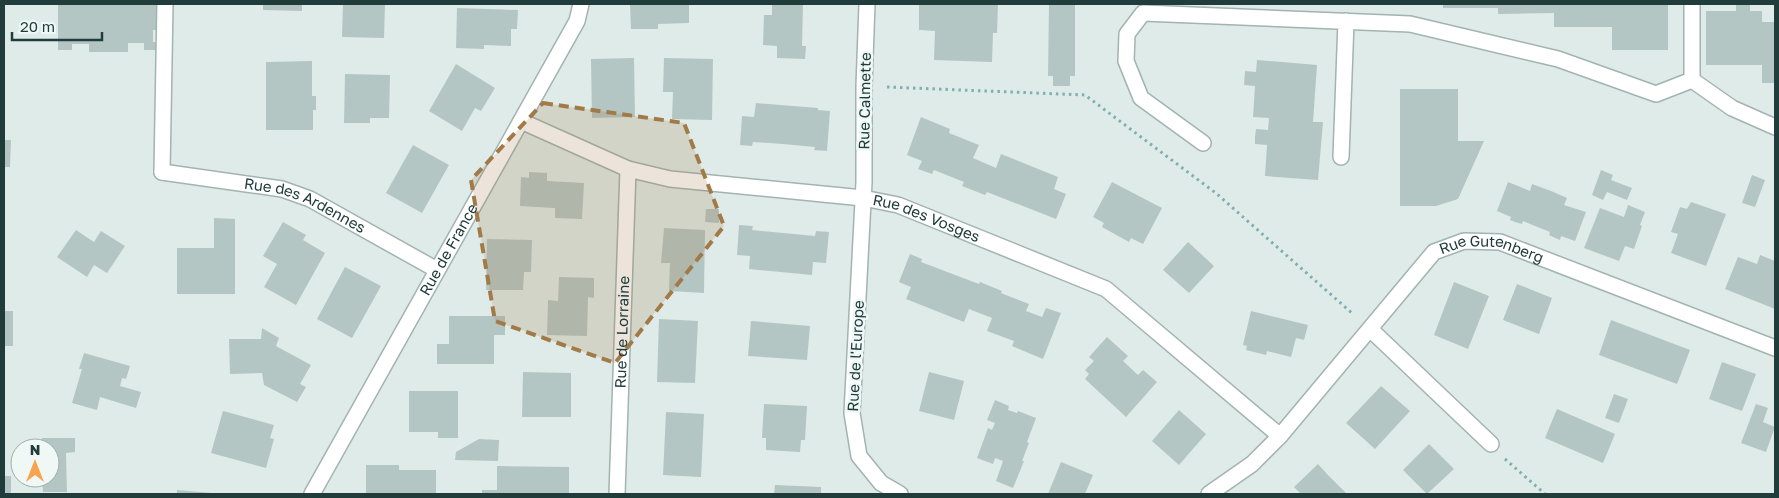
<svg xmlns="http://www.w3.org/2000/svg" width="1779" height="498" viewBox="0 0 1779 498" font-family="'Golos Text',sans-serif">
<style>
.building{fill:#b4c6c3}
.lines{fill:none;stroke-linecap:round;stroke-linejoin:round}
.service-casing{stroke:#a2b3b1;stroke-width:18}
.minor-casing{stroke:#a2b3b1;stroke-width:18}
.path{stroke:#7eb0ad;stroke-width:3;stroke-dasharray:2.5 4;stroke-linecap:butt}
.service{stroke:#fff;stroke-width:15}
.minor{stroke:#fff;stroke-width:15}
.marked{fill:#a17a48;fill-opacity:0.2;stroke:#a17a48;stroke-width:4;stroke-dasharray:10 6;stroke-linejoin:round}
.labels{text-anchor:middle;stroke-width:5;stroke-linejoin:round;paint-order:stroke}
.street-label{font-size:15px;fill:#203c3b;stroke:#f0f8f6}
</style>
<rect width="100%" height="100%" fill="#dfebe9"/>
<path class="building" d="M58,4H156V30H153V42H157V50H144V43H128V52H89V44H72V50H58Z
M263,4H302V11L263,10Z
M343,4H385L384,38L342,37Z
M630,4H689V23L658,24V29H631Z
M772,4H803L802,46H806L805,59L777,58V46L763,45L764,15H772Z
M919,4H998L997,33H993L992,62L934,60L935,31L919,30Z
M1049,4H1075V76H1070V86H1053V76H1048Z
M1443,4H1668V50H1612V27H1554V13L1498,14V8H1443Z
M1736,4H1750V11H1762V22H1775V83H1762V65H1706V11H1736Z
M457,8L518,10L517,29H511V46L484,45V49L456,48Z
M634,58L635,117L592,118L591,59Z
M664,58L713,59L712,120L672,119L673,92H663Z
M1257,60L1317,65L1313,122H1323L1318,180L1265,176L1267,145L1255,144V137L1256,129L1268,130L1269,118L1253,117L1255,86L1244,85L1245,71L1256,72Z
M312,61V96H316V110H313V130H266V62Z
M456,64L495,88L481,111L475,108L462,131L429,111Z
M345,74L390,75L389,118H370V123H344Z
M1400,89H1458V141H1484L1458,199L1436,206H1400Z
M756,103L818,108V110L830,111L827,151L814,150L815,147L783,144L753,142L752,146L740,145L742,116L754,117Z
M921,117L950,129L949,133L979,145L973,158L996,168L1001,154L1058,177L1054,189L1066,194L1056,219L987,192L985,195L962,186L964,182L934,170L932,174L918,169L922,161L907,155Z
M4,140H11L10,167H4Z
M413,145L449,165L422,213L386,193Z
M1601,170L1613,175L1611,180L1632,188L1627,200L1607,192L1603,200L1592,195Z
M529,172L547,173V181L584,183L582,219L555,218V208L520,206L521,177L529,178Z
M1752,175L1765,180L1755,207L1742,203Z
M1112,182L1162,208L1143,244L1131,238L1129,242L1102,227L1104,223L1093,217Z
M1508,182L1530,191L1532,184L1551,191L1567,198L1564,205L1586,212L1575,241L1561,236L1560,240L1553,237L1549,235L1550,232L1523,221L1522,224L1515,222L1510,220L1511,217L1497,211Z
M1691,202L1726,214L1706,266L1671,253L1678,234L1671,232L1680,207L1687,209Z
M1628,205L1645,212L1640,225L1642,226L1634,249L1625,246L1619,261L1584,248L1600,208L1624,217Z
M706,209H719V223L705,222Z
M214,218L235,219V294H177V248H214Z
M283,222L306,235L303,240L325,253L296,305L264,287L277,264L263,256Z
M739,225L753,226L752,230L783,233L815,236L816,231L829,232L826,263L813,262L812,275L749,269L750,256L737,255Z
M664,228L705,230L704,293L669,291L670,263H661Z
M76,230L94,242L101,231L125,246L107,273L94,265L87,277L57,257Z
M487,239L532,240L531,272H524L523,290H486Z
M1188,242L1214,266L1189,293L1163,270Z
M910,254L922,259L921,262L979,284L980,282L1002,291L1001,293L1029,304L1026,311L1042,317L1046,308L1061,313L1043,359L1012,346L1014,341L987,331L992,318L969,309L964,322L906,299L911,287L899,282Z
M1760,255L1775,261V309L1725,289L1738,257L1757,264Z
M345,267L381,286L352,338L317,319Z
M559,277L594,278V298L588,297L587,336L547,335L548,300L558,301Z
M1454,282L1489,296L1468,349L1434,335Z
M1517,284L1552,298L1539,334L1503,320Z
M4,311H13V346H4Z
M1251,311L1308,325L1304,340L1296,338L1291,357L1267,351L1266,355L1246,350L1247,346L1243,345Z
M449,316H505V335H494V364H437V344H449Z
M659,319L698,321L695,383L657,382Z
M1611,320L1690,350L1677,384L1599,355Z
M751,321L810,326L807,360L748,356Z
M262,328L279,338L276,346L311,365L300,384L306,387L297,402L264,385L262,373L230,374L229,339H261Z
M1107,337L1128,356L1123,361L1138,375L1143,370L1157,382L1126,417L1085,379L1089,374L1085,370L1094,361L1089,357Z
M84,353L130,366L126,379L122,378L120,386L141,392L136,408L100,397L97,410L72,403L82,369H79Z
M1722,362L1756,374L1742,411L1709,399Z
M523,372L571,373V417H522Z
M929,372L964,381L954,420L919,411Z
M1381,386L1410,411L1375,449L1346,423Z
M409,391H458V438H438V432H409Z
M1614,394L1628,399L1619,423L1605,418Z
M995,400L1009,406L1008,410L1017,413L1018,411L1036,418L1027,442L1029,443L1022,461H1024L1013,488L996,481L1003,461L995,458L993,464L977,458L988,428L992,430L995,423L987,420Z
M764,404L807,406L805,440H801L800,452L766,450V438H762Z
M1756,404L1768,408L1763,422L1775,427L1766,452L1741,443Z
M1557,409L1615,434L1603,463L1545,438Z
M1179,410L1206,434L1179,465L1152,441Z
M223,411L274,425L270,438L274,439L266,468L211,453Z
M666,412L704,414L701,477L663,475Z
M42,438H75V452L66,453L67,492H43L42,478H50V448H42Z
M479,439L499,440L498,461L455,460L456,452Z
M1429,444L1454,469L1427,494L1403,470Z
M1061,462L1093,475L1085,494H1048Z
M1318,464L1327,474L1347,494H1301L1294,487Z
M366,465H399V470H436V494H366Z
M497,466L569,467V494H482V490H497Z
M4,476H11V494H4Z
M775,485L821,487V494H774Z
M177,490L212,493V494H177Z"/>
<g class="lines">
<defs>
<path id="service" d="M1692,4V80L1732,108L1775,127
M1203,143L1141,98L1126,61L1127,34L1143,13L1410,24L1558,59L1656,94L1692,80
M1341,157L1346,21
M162,172L165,4
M1370,329L1491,444"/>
<g id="minor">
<path d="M867,4L864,86V182L852,413L859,456L881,483L900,494"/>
<path id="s1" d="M521,121L628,169L670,179L863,198L898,205L1106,289L1280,436"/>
<path id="s2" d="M162,172L282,189L310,199L437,270"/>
<path id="s3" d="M312,494L577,21L581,4"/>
<path id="s4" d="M617,494L628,169"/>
<path id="s5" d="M1209,494L1252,464L1280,436L1434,252L1464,241L1500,242L1775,348"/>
</g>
</defs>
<use href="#service" class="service-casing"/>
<use href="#minor" class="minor-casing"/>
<path class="path" d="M887,87L1085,95L1217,194L1353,314
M1505,459L1545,494"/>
<use href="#service" class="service"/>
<use href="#minor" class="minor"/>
</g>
<path class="marked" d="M543,103L684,123L724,226L615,363L495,321L471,180Z"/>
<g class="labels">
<g class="street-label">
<text transform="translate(865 101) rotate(-89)" y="5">Rue Calmette</text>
<text dy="5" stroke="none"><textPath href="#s2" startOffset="148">Rue des Ardennes</textPath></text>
<text dy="5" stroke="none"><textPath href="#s1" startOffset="421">Rue des Vosges</textPath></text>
<text dy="5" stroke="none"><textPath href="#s3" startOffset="280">Rue de France</textPath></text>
<text dy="5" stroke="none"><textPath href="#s5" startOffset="392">Rue Gutenberg</textPath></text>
<text dy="5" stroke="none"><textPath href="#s4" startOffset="162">Rue de Lorraine</textPath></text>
<text transform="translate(856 356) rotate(-87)" y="5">Rue de l'Europe</text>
</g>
</g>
<rect width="1779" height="498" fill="none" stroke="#203c3b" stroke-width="10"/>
<g transform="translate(35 463)"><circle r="24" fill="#f0f8f6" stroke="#9dadab"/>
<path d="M0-4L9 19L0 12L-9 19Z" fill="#f7a451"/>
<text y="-8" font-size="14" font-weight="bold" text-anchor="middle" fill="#203c3b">N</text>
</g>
<path d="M12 32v8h90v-8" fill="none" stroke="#203c3b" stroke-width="2.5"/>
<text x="20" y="32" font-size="15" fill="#203c3b" stroke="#f0f8f6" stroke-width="4" paint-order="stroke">20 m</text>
</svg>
